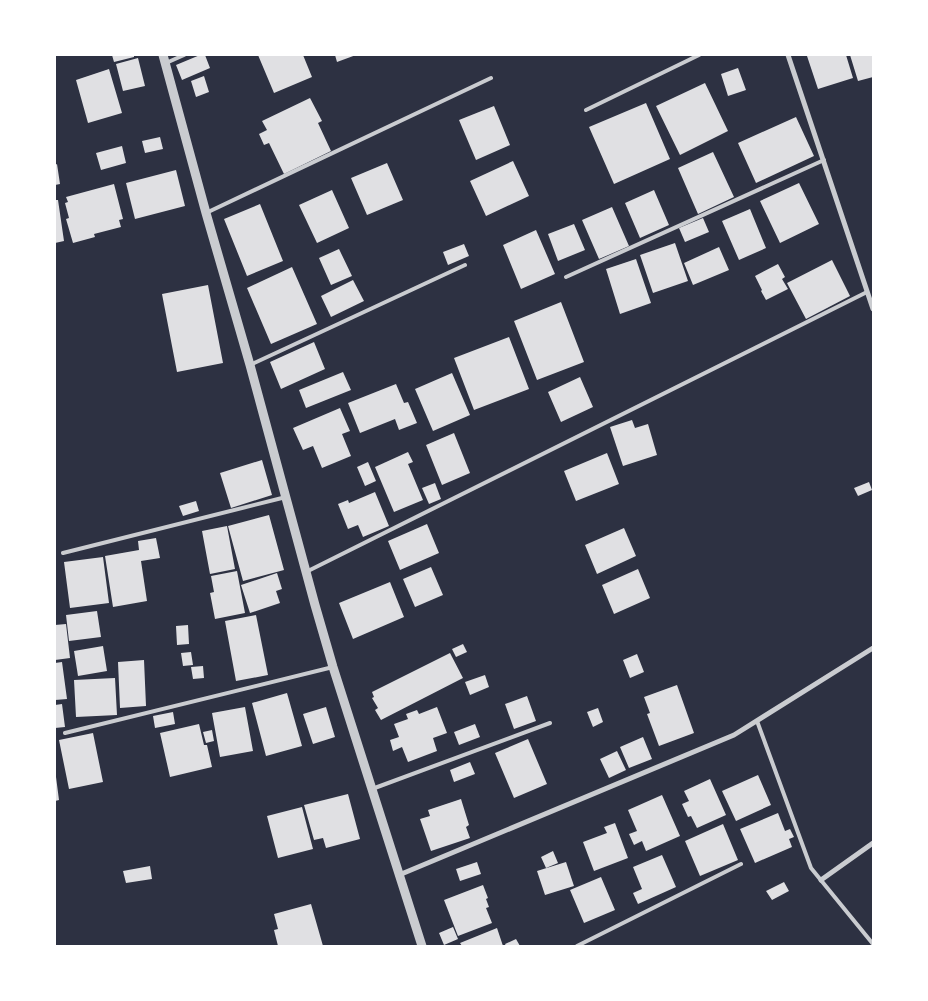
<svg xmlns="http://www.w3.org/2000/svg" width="928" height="1001" viewBox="0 0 928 1001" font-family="Lora,serif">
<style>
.building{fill:#e0e0e3}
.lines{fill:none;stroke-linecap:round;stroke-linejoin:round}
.service{stroke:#caccd0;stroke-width:4}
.minor{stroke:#caccd0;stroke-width:5}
.tertiary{stroke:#caccd0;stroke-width:9}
</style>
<rect width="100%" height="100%" fill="#2d3142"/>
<path class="building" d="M112,55H134V57L114,62Z
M200,55H205L210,68L182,80L176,65Z
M258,55H303L312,77L274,93Z
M335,55H356L337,62Z
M810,55H846L853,78L818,89L807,56Z
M850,55H873V77L858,81Z
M138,58L145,86L123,91L116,64Z
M738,68L746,90L728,96L721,74Z
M109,69L122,113L88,123L76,80Z
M204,76L209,92L196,97L191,81Z
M705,83L728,131L680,155L656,106Z
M310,98L322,121L318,123L331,151L284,174L269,143L264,145L259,134L267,130L262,121Z
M646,103L670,159L614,184L589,127Z
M494,106L510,145L476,160L459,120Z
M796,117L814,156L756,183L738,143Z
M160,137L163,149L145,153L142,141Z
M122,146L126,163L101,170L96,153Z
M713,152L734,197L698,214L678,168Z
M513,161L529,196L486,216L470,181Z
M387,163L403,200L367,215L351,178Z
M57,164L60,184L55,185V165Z
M176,170L185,206L135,219L126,183Z
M799,183L819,224L780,243L760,201Z
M114,184L123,219L119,220L121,227L94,234L95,237L73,243L66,219L69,218L65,203L68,202L66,197Z
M332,190L349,228L317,243L299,205Z
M654,190L669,225L640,238L625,203Z
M55,200H58L64,241L55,243Z
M260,204L283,261L247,276L224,219Z
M612,207L629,246L599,259L582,220Z
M750,209L766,248L739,260L722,221Z
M703,218L709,232L685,242L679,228Z
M574,224L585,250L558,261L548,234Z
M536,230L555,274L521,289L503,245Z
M675,243L688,281L653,293L640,255Z
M464,244L469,256L448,265L443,252Z
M719,247L729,270L693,285L684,263Z
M339,249L352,276L331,285L319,258Z
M636,259L651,303L620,314L606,269Z
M832,260L850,296L806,319L787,283Z
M778,264L785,277L782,279L788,289L766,300L761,291L762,290L755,276Z
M292,267L317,324L271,344L247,288Z
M353,280L364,301L331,317L321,296Z
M208,285L223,363L177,372L162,294Z
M561,302L584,362L537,380L514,321Z
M509,337L529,389L474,410L454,358Z
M314,342L325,369L281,389L270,362Z
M343,372L351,390L306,408L299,390Z
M452,373L470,415L433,431L415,389Z
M580,377L593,407L561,422L548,392Z
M396,384L404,403L408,402L417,423L399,430L395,419L360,433L348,403Z
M340,408L350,431L342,434L351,456L322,468L313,446L303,450L293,428Z
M632,420L635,428L648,424L657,455L623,466L610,427Z
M454,433L470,473L442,485L426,445Z
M408,452L413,462L408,464L423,500L394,512L375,467Z
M607,453L619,484L576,501L564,471Z
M262,460L272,495L231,508L220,473Z
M368,462L376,481L365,486L357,467Z
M869,482L872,490L858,496L854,488Z
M435,483L441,499L429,504L422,488Z
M375,492L389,526L363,537L358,525L348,529L338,504L348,500L349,503Z
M196,501L199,511L183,516L179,506Z
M269,515L284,570L243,581L228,526Z
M427,524L439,553L400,570L388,541Z
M227,526L235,569L210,574L202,531Z
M624,528L636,556L597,574L585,545Z
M156,538L160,558L141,561L147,601L113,607L105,556L139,550L138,541Z
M103,557L109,603L70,608L64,562Z
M431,567L443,595L415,607L403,579Z
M638,569L650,598L614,614L602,585Z
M237,571L245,613L215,619L210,593L214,592L211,576Z
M277,573L282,589L276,591L280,603L250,613L241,585Z
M390,582L404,617L353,639L339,603Z
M97,611L101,637L69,641L66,615Z
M256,615L268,675L236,681L225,621Z
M66,624L70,658L55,660V625Z
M188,625L189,644L177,645L176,626Z
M463,644L467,652L456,657L452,649Z
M103,646L107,671L78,676L74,651Z
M191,652L193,665L183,666L181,653Z
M450,653L463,678L381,720L375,710L378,708L372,698L374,697L372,692Z
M637,654L644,672L630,678L623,660Z
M144,660L146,706L120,708L118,662Z
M62,662L67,699L55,700V663Z
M203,666L204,678L193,679L191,667Z
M485,675L489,687L470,695L465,682Z
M115,678L117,715L76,717L74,680Z
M677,685L694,733L659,746L647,714L650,713L644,697Z
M287,693L302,746L266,756L252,703Z
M527,696L536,721L514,729L505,704Z
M62,704L65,727L55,728V705Z
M245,707L253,751L220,757L212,713Z
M326,707L335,737L313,744L303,714Z
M437,707L447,733L433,738L437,751L408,762L402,747L393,751L390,740L399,737L394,724L408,719L406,714L417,710L419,714Z
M598,708L603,722L593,727L587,712Z
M173,712L175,724L155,728L153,716Z
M199,724L204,745H207L212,767L170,777L160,733Z
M475,724L480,737L459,745L454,732Z
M212,730L214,741L206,743L203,732Z
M93,733L103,782L69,789L59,740Z
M643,737L652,759L629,768L620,747Z
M528,739L547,784L514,798L495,753Z
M617,751L626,770L609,778L600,759Z
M470,762L475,774L454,782L450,770Z
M758,775L771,805L736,821L722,791Z
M56,777L59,800L55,801V778Z
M710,779L726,815L697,828L691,816L688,817L682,804L689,801L684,791Z
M348,794L360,839L326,848L323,838L314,840L304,805Z
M662,795L680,836L646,851L642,841L634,845L629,834L637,831L628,810Z
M461,799L469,825L466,827L470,838L431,851L420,819L430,816L428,810Z
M302,807L313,849L278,858L267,816Z
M778,813L785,831L790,829L794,837L789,839L792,847L755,863L740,829Z
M615,823L628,858L594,871L583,842L607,833L604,827Z
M723,824L738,860L700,876L685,841Z
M553,851L558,863L546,868L541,857Z
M662,855L676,887L638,904L633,893L642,889L633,867Z
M477,862L481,874L460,881L456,869Z
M566,862L574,886L545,895L537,871Z
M150,866L152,879L126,883L123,871Z
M601,877L615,910L584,923L570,890Z
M784,882L789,891L772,900L766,891Z
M483,885L488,898L486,899L489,907L486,908L492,923L458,936L444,900Z
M311,904L323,946H278L274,930L278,929L274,914Z
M453,927L458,939L444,945L439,933Z
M497,928L503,946H462L460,943Z
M516,939L520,946H506L505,944Z"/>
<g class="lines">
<path class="service" d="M166,63L184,55
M586,110L699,55
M206,213L491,78
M566,277L824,160
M250,365L465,265
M63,553L286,497
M306,572L867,292
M757,721L811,868L873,944
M65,733L333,667
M372,789L550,723
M577,946L741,864"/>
<path class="minor" d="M788,55L873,309
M399,875L734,735L873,648
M821,880L873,843"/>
<path class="tertiary" d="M163,55L206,213L250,365L315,605L333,667L422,946"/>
</g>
<rect width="928" height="1001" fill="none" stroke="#ffffff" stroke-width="112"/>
</svg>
